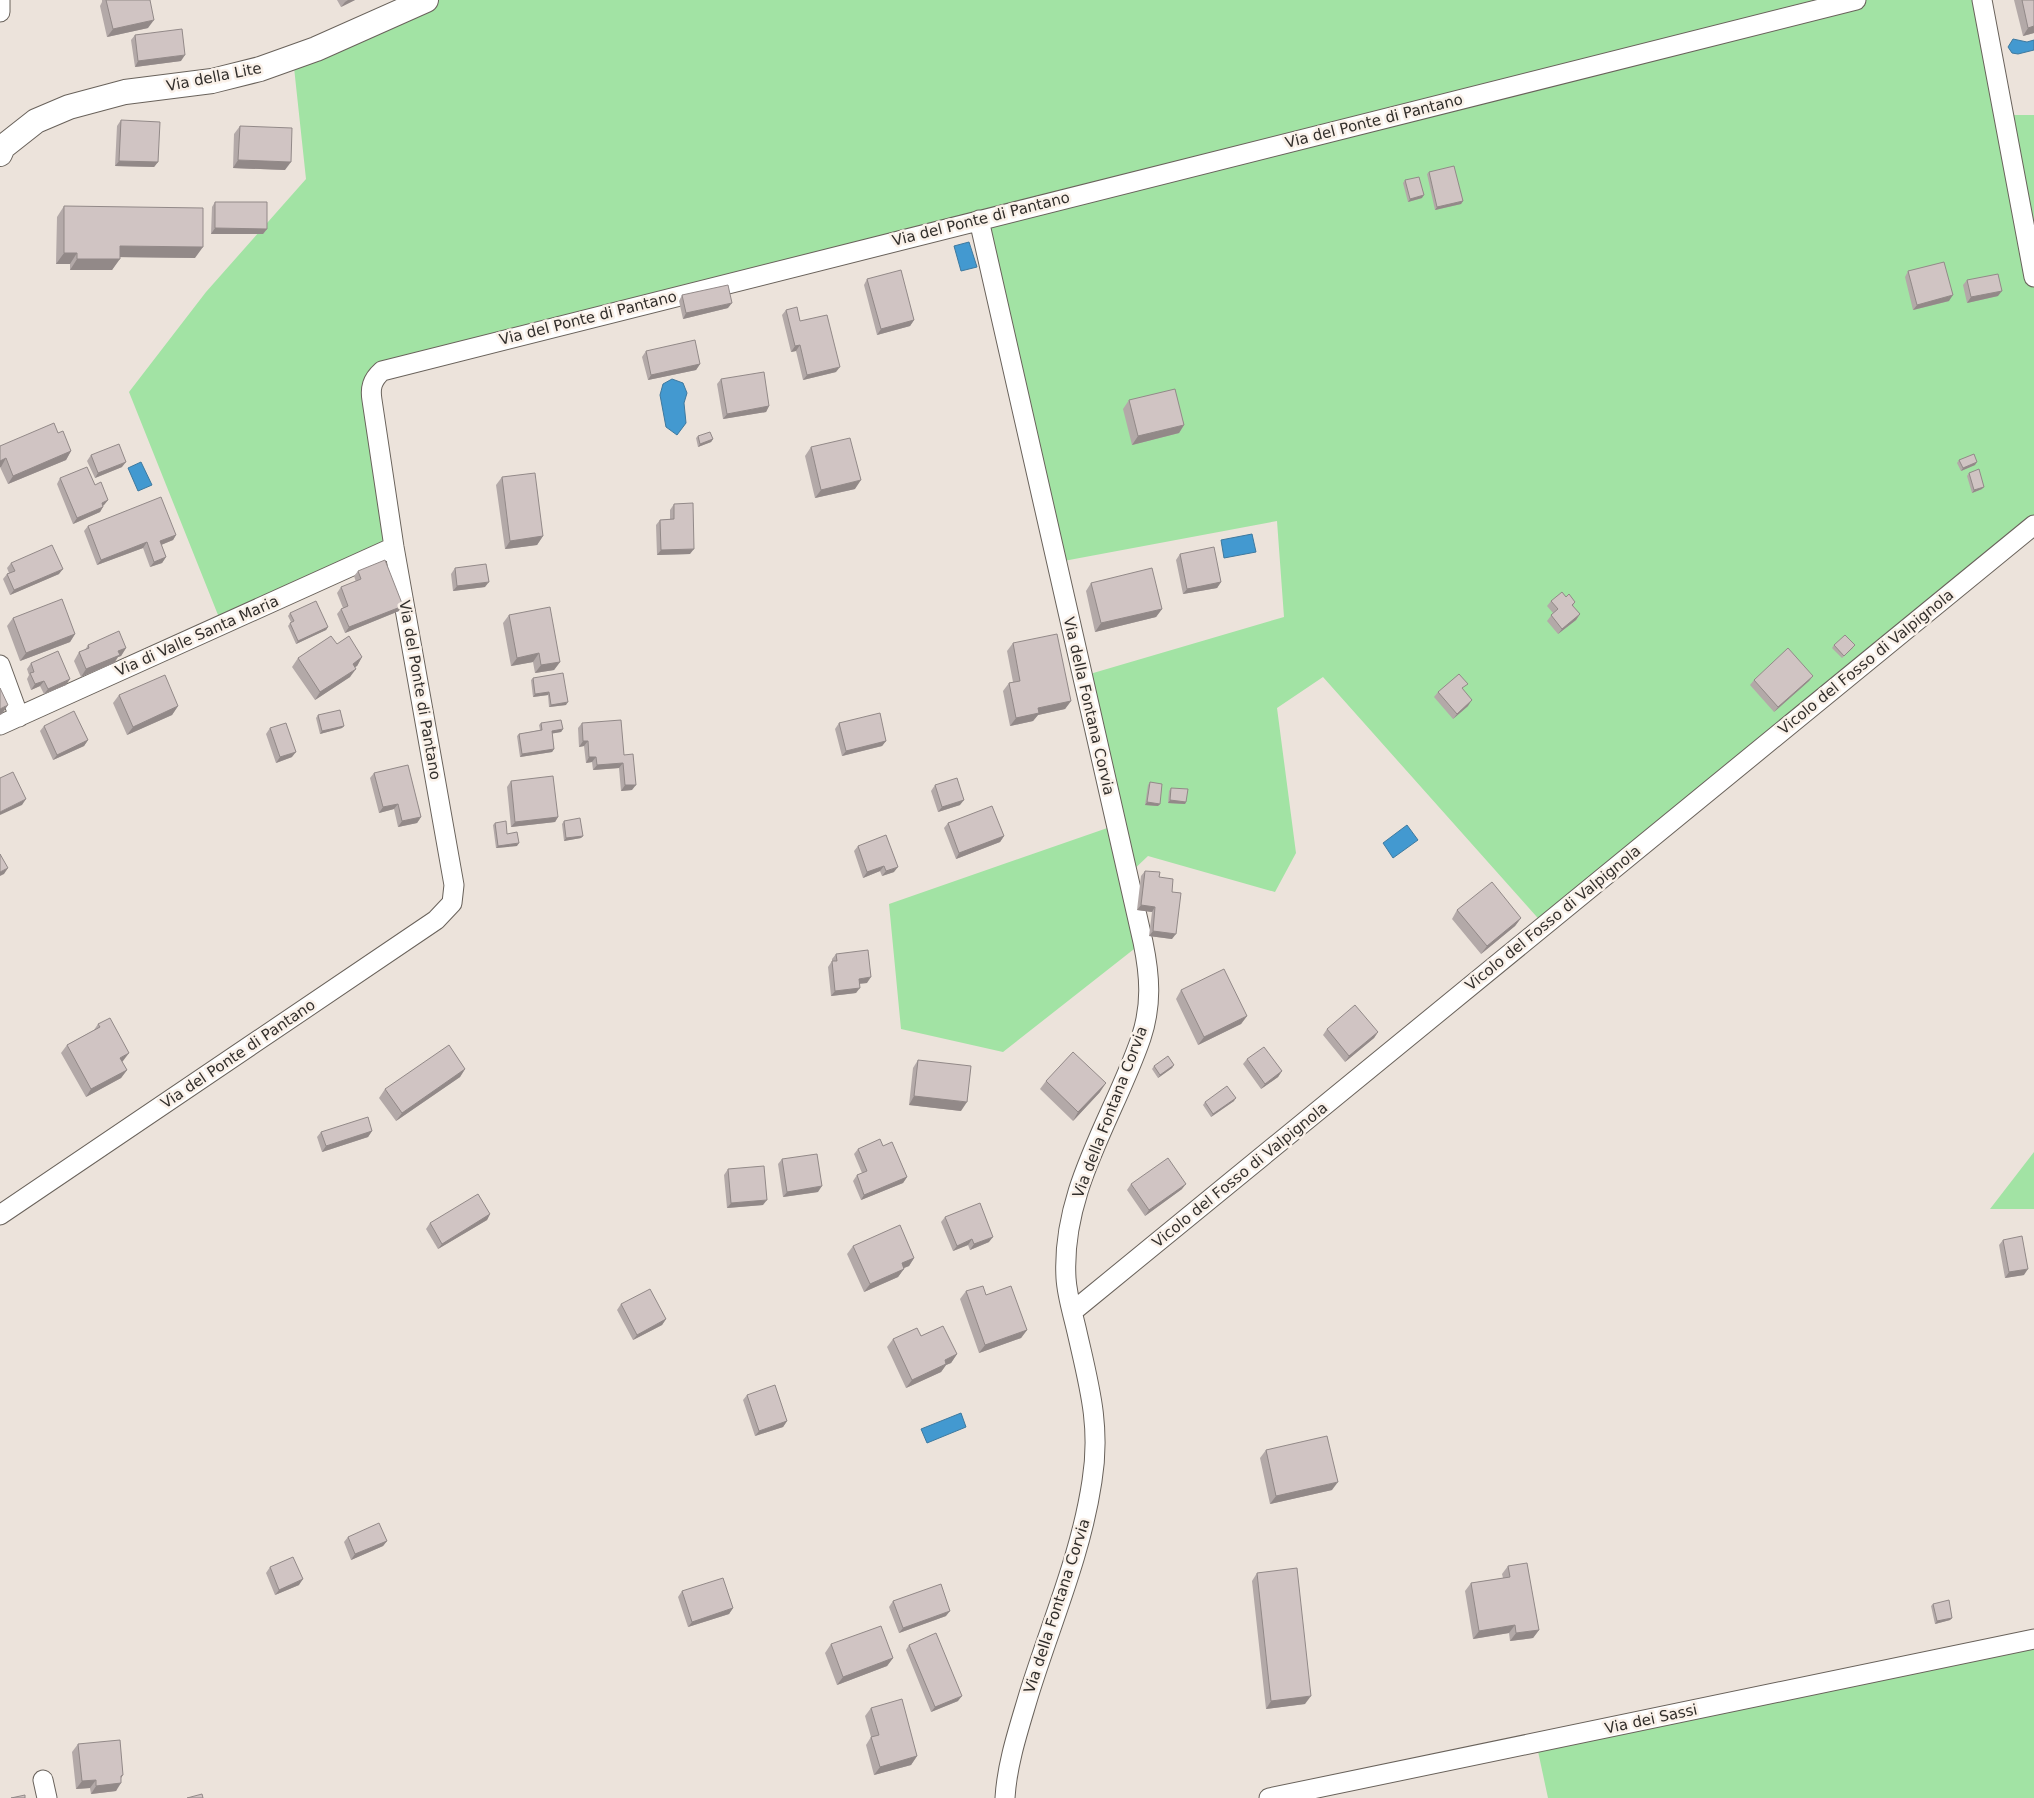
<svg xmlns="http://www.w3.org/2000/svg" width="2034" height="1798" viewBox="0 0 2034 1798" font-family="'DejaVu Sans',sans-serif">
<style>
.green{fill:#a2e3a4}
.water{fill:#4399d0;stroke:#3e799f}
.lines{fill:none;stroke-linecap:round;stroke-linejoin:round}
.minor-casing{stroke:#69625b;stroke-width:21}
.tertiary-casing{stroke:#69625b;stroke-width:26}
.minor{stroke:#fff;stroke-width:19}
.tertiary{stroke:#fff;stroke-width:24}
.wall{fill:#b3a9a8}
.shaded-wall{fill:#928988}
.building{fill:#d0c4c3;stroke:#928988}
.labels{text-anchor:middle;stroke-width:5;stroke-linejoin:round;paint-order:stroke}
.street-label{font-size:15px;fill:#322f2c;stroke:#faf1e9}
</style>
<rect width="100%" height="100%" fill="#ece3db"/>
<path class="green" d="M421,0H1817V9L1856,0H1982L2003,115H2034V525L1544,925L1323,677L1277,708L1296,853L1275,892L1148,856L1128,875L1143,942L1003,1052L901,1029L889,904L1116,825L1083,676L1284,617L1277,521L1053,563L979,220L377,376L394,547L222,625L129,392L206,292L306,179L293,58Z
M2034,1152V1209H1990Z
M2034,1639V1798H1548L1536,1742Z"/>
<path class="water" d="M2013,39L2027,42L2034,40V50L2018,54L2012,53L2008,47Z
M969,242L977,267L961,271L954,246Z
M672,379L683,383L687,393L684,403L686,423L677,435L666,427L660,395L663,384Z
M141,462L152,485L138,491L128,468Z
M1252,534L1256,552L1224,558L1221,540Z
M1407,825L1418,840L1393,858L1383,843Z
M961,1413L966,1427L927,1443L921,1429Z"/>
<g class="lines">
<defs>
<path id="minor" d="M1982,0L2034,277
M0,12V0
M979,220L1143,942C1150,976 1152,1005 1141,1038C1114,1117 1061,1190 1066,1278C1067,1296 1073,1314 1077,1332C1089,1385 1101,1426 1092,1481C1081,1555 1051,1623 1029,1694C1019,1728 1007,1763 1005,1798
M0,665L19,717
M0,725L394,547
M0,1215L436,920L452,903L454,885L394,547L372,400C370,388 372,380 382,371L1856,0
M1072,1312L2034,525
M43,1780L47,1798
M1269,1798L2034,1639"/>
<path id="tertiary" d="M0,154L3,147L36,121L69,107L125,92L212,81L260,69L316,49L426,0"/>
</defs>
<use href="#minor" class="minor-casing"/>
<use href="#tertiary" class="tertiary-casing"/>
<use href="#minor" class="minor"/>
<use href="#tertiary" class="tertiary"/>
</g>
<path class="wall" d="M102,0H150L148,28L107,37L100,6L102,2Z
M337,0H355L341,7Z
M2014,0H2034V33L2023,36Z
M135,35L181,61L135,67L131,40Z
M121,120L158,162L154,167L115,166L117,126Z
M240,126L285,170L233,168L234,134Z
M1429,172L1463,201L1461,204L1435,210L1427,174Z
M1405,180L1422,198L1408,202L1403,183Z
M215,202L267,229L263,234H211L212,207Z
M64,206L195,258L120,257L112,270H70V264H56L57,217Z
M1908,271L1949,301L1913,310L1905,277Z
M867,279L914,320L910,326L877,335L864,285Z
M1967,280L1998,296L1967,303L1963,285Z
M682,295L728,308L683,319L679,301Z
M786,310L800,321L836,372L803,380L796,351L791,352L782,315Z
M646,351L700,364L696,370L648,380L642,357Z
M721,379L769,406L766,412L723,419L717,384Z
M1129,400L1184,425L1179,433L1132,445L1123,409Z
M58,433L71,451L66,460L8,484L0,467V446Z
M698,436L713,439L711,442L698,447L696,438Z
M811,447L855,489L815,498L805,456Z
M91,455L122,467L95,478L87,461Z
M1959,460L1975,465L1961,471L1957,463Z
M1969,473L1982,489L1972,493L1967,476Z
M502,477L543,536L537,545L505,549L496,485Z
M60,478L108,500L103,506L100,512L73,524L57,484Z
M674,504L690,554L657,555L656,525L660,520L670,519V510Z
M88,526L176,535L173,540L161,545L166,557L162,563L150,567L143,548L97,565L84,531Z
M1180,554L1221,582L1217,588L1183,594L1176,560Z
M11,563L59,574L10,595L3,579L7,574L9,573L7,568Z
M455,568L485,587L453,591L451,574Z
M358,571L399,611L345,633L337,614L341,609L343,608L337,593L341,587L356,582L354,576Z
M1091,583L1162,609L1156,617L1095,632L1086,591Z
M1566,597L1575,602L1573,606L1580,614L1576,620L1558,634L1547,621L1553,613L1547,606L1551,601Z
M290,613L328,627L326,630L296,644L288,626L291,622L288,616Z
M509,615L560,662L554,670L535,673L533,662L511,666L503,623Z
M13,618L75,634L70,642L20,661L7,626Z
M1013,643L1071,701L1065,709L1038,715L1033,721L1010,726L1003,691L1009,683L1013,682L1007,651Z
M337,644L362,657L357,666L354,667L350,677L315,700L292,667L298,658Z
M88,645L126,648L121,656L118,657L114,663L81,677L74,661L79,652L85,650Z
M1834,645L1853,648L1842,658L1832,648Z
M31,663L66,685L44,694L40,686L31,690L27,679L29,675L27,669Z
M1813,676L1809,681L1774,712L1750,685L1754,680Z
M533,678L566,705L549,707L548,695L533,697L531,680Z
M1463,690L1468,706L1453,719L1434,697L1438,692Z
M119,695L178,706L172,715L127,735L113,703Z
M318,715L344,726L342,728L320,734L316,718Z
M541,723L563,729L561,732L552,733L554,749L552,752L520,757L517,736L519,734L540,730L539,725Z
M582,723L624,755L632,790L621,791L619,768L593,770L592,762L586,763L584,746L579,747L578,728Z
M839,723L886,741L882,746L842,756L835,729Z
M44,726L88,740L84,746L53,760L40,731Z
M270,728L292,757L276,763L266,734Z
M374,773L421,817L417,823L398,827L394,809L379,813L370,778Z
M511,781L558,817L555,822L511,827L507,787Z
M1150,782L1160,804L1158,806L1145,805L1148,785Z
M935,785L960,805L938,812L931,791Z
M1171,788L1186,802L1185,804L1168,803L1169,791Z
M564,821L583,836L581,838L564,841L562,824Z
M495,823L507,834L517,846L496,848L493,825Z
M948,823L1004,836L1000,842L956,859L944,828Z
M858,846L894,872L882,876L880,871L863,878L854,851Z
M1145,871L1159,877L1172,939L1149,936L1152,912L1137,910L1141,876Z
M1457,910L1521,918L1515,926L1481,954L1452,919Z
M836,954L867,983L859,984L856,993L831,996L828,967L832,961V959Z
M1181,990L1247,1016L1241,1024L1198,1045L1176,999Z
M98,1024L123,1061L122,1062L127,1070L121,1078L86,1097L61,1053L67,1045L94,1030Z
M1327,1029L1378,1032L1374,1038L1345,1062L1323,1035Z
M1247,1059L1282,1071L1278,1077L1261,1089L1243,1064Z
M918,1060L961,1111L909,1105L913,1068Z
M1174,1065L1172,1068L1158,1078L1152,1069L1154,1066Z
M465,1069L460,1077L396,1121L379,1098L385,1089Z
M1046,1081L1100,1092L1073,1121L1040,1089Z
M1234,1101L1211,1117L1203,1105L1205,1102Z
M372,1131L368,1137L322,1152L317,1137L321,1132Z
M858,1149L907,1177L903,1183L861,1200L853,1181L857,1175L862,1173L854,1154Z
M782,1159L818,1192L783,1197L778,1164Z
M728,1169L763,1205L727,1208L724,1175Z
M1131,1184L1182,1189L1145,1216L1127,1190Z
M490,1214L487,1220L438,1249L426,1229L430,1223Z
M945,1217L989,1242L970,1250L968,1245L953,1251L941,1222Z
M2003,1240L2024,1275L2005,1278L1999,1245Z
M853,1246L914,1258L909,1266L904,1268L898,1277L864,1292L847,1254Z
M966,1291L986,1295L1027,1330L1021,1338L979,1353L960,1299Z
M621,1304L666,1319L662,1325L633,1340L617,1310Z
M921,1336L957,1354L951,1363L946,1365L941,1372L906,1388L887,1347L893,1339Z
M747,1395L787,1421L783,1427L755,1436L743,1400Z
M1266,1450L1332,1490L1270,1504L1260,1458Z
M348,1537L387,1541L383,1546L351,1560L344,1542Z
M1508,1566L1539,1630L1533,1638L1510,1641L1509,1633L1473,1639L1465,1591L1471,1583L1503,1578L1502,1574Z
M270,1567L299,1585L275,1595L266,1573Z
M1257,1573L1305,1704L1266,1709L1252,1581Z
M682,1591L733,1608L729,1614L688,1627L678,1597Z
M893,1601L946,1616L899,1633L889,1607Z
M1933,1604L1952,1618L1950,1620L1935,1624L1931,1606Z
M831,1644L893,1658L887,1666L837,1685L825,1653Z
M909,1645L958,1701L931,1712L906,1650Z
M871,1708L917,1756L911,1765L874,1775L866,1745L871,1737L865,1716Z
M78,1744L123,1775L121,1778L116,1791L91,1794L90,1788L76,1789L72,1752Z"/>
<path class="shaded-wall" d="M348,0H355L341,7L345,2Z
M154,20L148,28L107,37L113,29Z
M2034,26V33L2023,36L2028,28Z
M185,55L181,61L135,67L138,61Z
M238,160L291,162L285,170L233,168Z
M119,161L158,162L154,167L115,166Z
M1424,195L1422,198L1408,202L1410,199Z
M1463,201L1461,204L1435,210L1437,207Z
M215,228L267,229L263,234H211Z
M120,246L203,247L195,258L112,257Z
M64,253H77L70,264H56Z
M77,259H120L112,270H70Z
M2002,291L1998,296L1967,303L1971,297Z
M1953,295L1949,301L1913,310L1917,305Z
M732,303L728,308L683,319L686,313Z
M914,320L910,326L877,335L881,329Z
M800,345L796,351L791,352L795,346Z
M700,364L696,370L648,380L651,375Z
M840,367L836,372L803,380L807,375Z
M769,406L766,412L723,419L727,414Z
M1184,425L1179,433L1132,445L1138,436Z
M713,439L711,442L698,447L700,444Z
M71,451L66,460L8,484L13,476Z
M6,458L1,467H0V461Z
M126,462L122,467L95,478L98,473Z
M1977,462L1975,465L1961,471L1963,468Z
M861,480L855,489L815,498L821,490Z
M1984,487L1982,489L1972,493L1974,490Z
M108,500L104,505L98,508L102,503Z
M103,507L100,512L73,524L77,518Z
M176,535L173,540L156,547L160,541Z
M543,536L537,545L505,549L510,541Z
M147,542L143,548L97,565L101,560Z
M694,549L690,554L657,555L661,550Z
M166,557L162,563L150,567L154,562Z
M63,569L59,574L10,595L14,590Z
M489,582L485,587L453,591L457,586Z
M1221,582L1217,588L1183,594L1187,589Z
M403,606L399,611L345,633L349,627Z
M1162,609L1156,617L1095,632L1101,623Z
M1580,614L1576,620L1558,634L1562,629Z
M328,627L326,630L296,644L298,641Z
M75,634L70,642L20,661L26,653Z
M126,648L121,656L118,657L114,663L81,677L86,669L118,651Z
M539,653L533,662L511,666L517,658Z
M362,657L357,666L347,672L353,664Z
M560,662L554,670L535,673L541,665Z
M356,669L350,677L315,700L320,692Z
M1813,676L1809,681L1774,712L1778,707Z
M70,679L66,685L44,694L48,689Z
M44,681L40,686L31,690L35,684Z
M549,692L548,695L533,697L535,694Z
M1472,700L1468,706L1453,719L1457,714Z
M1071,701L1065,709L1038,715L1033,721L1010,726L1016,718L1038,708Z
M568,702L566,705L549,707L551,705Z
M8,705L2,714L0,715V709Z
M178,706L172,715L127,735L133,727Z
M344,726L342,728L320,734L322,731Z
M563,729L561,732L550,734L552,731Z
M88,740L84,746L53,760L57,755Z
M583,741H588L584,746L579,747Z
M886,741L882,746L842,756L846,751Z
M554,749L552,752L520,757L522,754Z
M296,752L292,757L276,763L280,757Z
M589,757H596L592,762L586,763Z
M623,763L619,768L593,770L597,765Z
M625,785H636L632,790L621,791Z
M26,799L22,805L0,815V812Z
M964,800L960,805L938,812L942,807Z
M1170,800L1186,802L1185,804L1168,803Z
M1147,802L1160,804L1158,806L1145,805Z
M398,804L394,809L379,813L383,807Z
M421,817L417,823L398,827L402,821Z
M558,817L555,822L511,827L515,822Z
M583,836L581,838L564,841L566,838Z
M1004,836L1000,842L956,859L959,853Z
M519,843L517,846L496,848L498,846Z
M884,866L880,871L863,878L867,872Z
M898,867L894,872L882,876L886,871Z
M8,868L4,874L0,876V872Z
M1141,905L1155,907L1152,912L1137,910Z
M1521,918L1515,926L1481,954L1487,946Z
M1153,931L1176,934L1172,939L1149,936Z
M871,977L867,983L855,984L859,979Z
M860,988L856,993L831,996L835,991Z
M1247,1016L1241,1024L1198,1045L1204,1037Z
M1378,1032L1374,1038L1345,1062L1349,1056Z
M129,1053L123,1061L114,1066L120,1058Z
M1174,1065L1172,1068L1158,1078L1160,1075Z
M465,1069L460,1077L396,1121L402,1113Z
M127,1070L121,1078L86,1097L91,1089Z
M1282,1071L1278,1077L1261,1089L1265,1084Z
M1106,1083L1100,1092L1073,1121L1078,1112Z
M914,1096L967,1102L961,1111L909,1105Z
M1236,1098L1234,1101L1211,1117L1213,1114Z
M372,1131L368,1137L322,1152L326,1146Z
M907,1177L903,1183L861,1200L864,1195Z
M1186,1184L1182,1189L1145,1216L1149,1210Z
M822,1186L818,1192L783,1197L787,1192Z
M767,1200L763,1205L727,1208L731,1203Z
M490,1214L487,1220L438,1249L442,1244Z
M993,1237L989,1242L970,1250L974,1244Z
M972,1239L968,1245L953,1251L957,1246Z
M914,1258L909,1266L896,1271L902,1263Z
M904,1269L898,1277L864,1292L870,1284Z
M2028,1269L2024,1275L2005,1278L2009,1272Z
M666,1319L662,1325L633,1340L637,1335Z
M1027,1330L1021,1338L979,1353L985,1345Z
M957,1354L951,1363L946,1365L941,1372L906,1388L912,1380L945,1360Z
M787,1421L783,1427L755,1436L759,1431Z
M1338,1482L1332,1490L1270,1504L1276,1496Z
M387,1541L383,1546L351,1560L355,1554Z
M303,1579L299,1585L275,1595L279,1590Z
M733,1608L729,1614L688,1627L692,1622Z
M950,1611L946,1616L899,1633L903,1628Z
M1952,1618L1950,1620L1935,1624L1937,1621Z
M1515,1625L1509,1633L1473,1639L1479,1631Z
M1539,1630L1533,1638L1510,1641L1516,1633Z
M893,1658L887,1666L837,1685L843,1677Z
M962,1696L958,1701L931,1712L935,1707Z
M1311,1696L1305,1704L1266,1709L1271,1701Z
M917,1756L911,1765L874,1775L880,1767Z
M123,1775L117,1783H121L116,1791L91,1794L96,1786Z
M96,1780L90,1788L76,1789L82,1781Z"/>
<path class="building" d="M106,0H150L154,20L113,29Z
M2022,0H2034V26L2028,28Z
M182,29L185,55L138,61L135,35Z
M121,120L160,122L158,162L119,161Z
M240,126L292,128L291,162L238,160Z
M1454,166L1463,201L1437,207L1429,172Z
M1419,177L1424,195L1410,199L1405,180Z
M215,202H267V229L215,228Z
M64,206L203,208V247L120,246V259H77V253H64Z
M1944,262L1953,295L1917,305L1908,271Z
M901,270L914,320L881,329L867,279Z
M1998,274L2002,291L1971,297L1967,280Z
M728,285L732,303L686,313L682,295Z
M797,307L800,321L827,315L840,367L807,375L800,345L795,346L786,310Z
M695,340L700,364L651,375L646,351Z
M764,372L769,406L727,414L721,379Z
M1175,389L1184,425L1138,436L1129,400Z
M54,423L58,433L63,431L71,451L13,476L6,458L0,461V446Z
M710,432L713,439L700,444L698,436Z
M850,438L861,480L821,490L811,447Z
M119,444L126,462L98,473L91,455Z
M1974,454L1977,462L1963,468L1959,460Z
M87,467L95,485L101,482L108,500L102,503L103,507L77,518L60,478Z
M1979,469L1984,487L1974,490L1969,473Z
M535,473L543,536L510,541L502,477Z
M161,497L176,535L160,541L166,557L154,562L147,542L101,560L88,526Z
M693,503L694,549L661,550L660,520L674,519V504Z
M52,545L63,569L14,590L7,574L15,571L11,563Z
M1214,547L1221,582L1187,589L1180,554Z
M385,560L403,606L349,627L341,609L348,606L341,587L361,579L358,571Z
M486,564L489,582L457,586L455,568Z
M1152,568L1162,609L1101,623L1091,583Z
M1562,592L1566,597L1569,594L1575,602L1572,605L1580,614L1562,629L1551,615L1558,609L1551,601Z
M62,599L75,634L26,653L13,618Z
M316,601L328,627L298,641L290,623L294,621L290,613Z
M550,607L560,662L541,665L539,653L517,658L509,615Z
M119,631L126,648L118,651L120,655L86,669L79,652L89,648L88,645Z
M1057,634L1071,701L1038,708L1039,713L1016,718L1009,683L1020,681L1013,643Z
M1845,635L1855,645L1844,656L1834,645Z
M331,636L337,644L349,636L362,657L353,664L356,669L320,692L298,658Z
M1788,648L1813,676L1778,707L1754,680Z
M58,651L70,679L48,689L44,681L35,684L30,673L34,672L31,663Z
M563,673L568,702L551,705L549,692L535,694L533,678Z
M1459,674L1468,684L1462,688L1472,700L1457,714L1438,692Z
M165,675L178,706L133,727L119,695Z
M0,688L8,705L0,709Z
M340,710L344,726L322,731L318,715Z
M74,711L88,740L57,755L44,726Z
M880,713L886,741L846,751L839,723Z
M561,720L563,729L552,731L554,749L522,754L519,734L542,730L541,723Z
M621,720L624,755L633,754L636,785H625L623,763L597,765L596,757H589L588,741H583L582,723Z
M286,723L296,752L280,757L270,728Z
M408,765L421,817L402,821L398,804L383,807L374,773Z
M13,772L26,799L0,812V778Z
M553,776L558,817L515,822L511,781Z
M957,778L964,800L942,807L935,785Z
M1150,782L1162,784L1160,804L1147,802Z
M1171,788L1188,789L1186,802L1170,800Z
M992,806L1004,836L959,853L948,823Z
M580,818L583,836L566,838L564,821Z
M506,821L507,834L517,832L519,843L498,846L495,823Z
M886,835L898,867L886,871L884,866L867,872L858,846Z
M0,854L8,868L0,872Z
M1145,871L1160,872L1159,877L1173,879L1172,892L1181,893L1176,934L1153,931L1155,907L1141,905Z
M1492,882L1521,918L1487,946L1457,910Z
M868,950L871,977L859,979L860,988L835,991L832,961H837L836,954Z
M1224,969L1247,1016L1204,1037L1181,990Z
M1355,1005L1378,1032L1349,1056L1327,1029Z
M110,1018L129,1053L120,1058L127,1070L91,1089L67,1045L100,1027L98,1024Z
M449,1045L465,1069L402,1113L385,1089Z
M1264,1047L1282,1071L1265,1084L1247,1059Z
M1073,1052L1106,1083L1078,1112L1046,1081Z
M1168,1056L1174,1065L1160,1075L1154,1066Z
M918,1060L971,1066L967,1102L914,1096Z
M1227,1086L1236,1098L1213,1114L1205,1102Z
M368,1117L372,1131L326,1146L321,1132Z
M880,1139L883,1146L892,1142L907,1177L864,1195L857,1175L867,1171L858,1149Z
M817,1154L822,1186L787,1192L782,1159Z
M1168,1158L1186,1184L1149,1210L1131,1184Z
M764,1166L767,1200L731,1203L728,1169Z
M478,1194L490,1214L442,1244L430,1223Z
M980,1203L993,1237L974,1244L972,1239L957,1246L945,1217Z
M900,1225L914,1258L902,1263L904,1269L870,1284L853,1246Z
M2022,1236L2028,1269L2009,1272L2003,1240Z
M983,1286L986,1295L1011,1286L1027,1330L985,1345L966,1291Z
M650,1289L666,1319L637,1335L621,1304Z
M943,1326L957,1354L945,1360L946,1364L912,1380L893,1339L917,1328L921,1336Z
M775,1385L787,1421L759,1431L747,1395Z
M1327,1436L1338,1482L1276,1496L1266,1450Z
M379,1523L387,1541L355,1554L348,1537Z
M293,1557L303,1579L279,1590L270,1567Z
M1527,1563L1539,1630L1516,1633L1515,1625L1479,1631L1471,1583L1510,1577L1508,1566Z
M1297,1568L1311,1696L1271,1701L1257,1573Z
M723,1578L733,1608L692,1622L682,1591Z
M941,1584L950,1611L903,1628L893,1601Z
M1949,1600L1952,1618L1937,1621L1933,1604Z
M881,1626L893,1658L843,1677L831,1644Z
M936,1633L962,1696L935,1707L909,1645Z
M902,1699L917,1756L880,1767L871,1737L879,1735L871,1708Z
M120,1740L123,1775L121,1776V1783L96,1786V1780L82,1781L78,1744Z
M202,1794L203,1798H187Z
M25,1795V1798H11Z"/>
<g class="labels">
<g class="street-label">
<text transform="translate(214 77) rotate(-11)" y="5">Via della Lite</text>
<text transform="translate(1374 121) rotate(-14)" y="5">Via del Ponte di Pantano</text>
<text transform="translate(981 219) rotate(-14)" y="5">Via del Ponte di Pantano</text>
<text transform="translate(588 318) rotate(-14)" y="5">Via del Ponte di Pantano</text>
<text transform="translate(197 636) rotate(-24)" y="5">Via di Valle Santa Maria</text>
<text transform="translate(1866 662) rotate(-39)" y="5">Vicolo del Fosso di Valpignola</text>
<text transform="translate(420 690) rotate(80)" y="5">Via del Ponte di Pantano</text>
<text transform="translate(1089 706) rotate(77)" y="5">Via della Fontana Corvia</text>
<text transform="translate(1553 918) rotate(-39)" y="5">Vicolo del Fosso di Valpignola</text>
<text transform="translate(238 1054) rotate(-34)" y="5">Via del Ponte di Pantano</text>
<text transform="translate(1110 1112) rotate(-69)" y="5">Via della Fontana Corvia</text>
<text transform="translate(1240 1175) rotate(-39)" y="5">Vicolo del Fosso di Valpignola</text>
<text transform="translate(1057 1606) rotate(-72)" y="5">Via della Fontana Corvia</text>
<text transform="translate(1651 1719) rotate(-12)" y="5">Via dei Sassi</text>
</g>
</g>
</svg>
